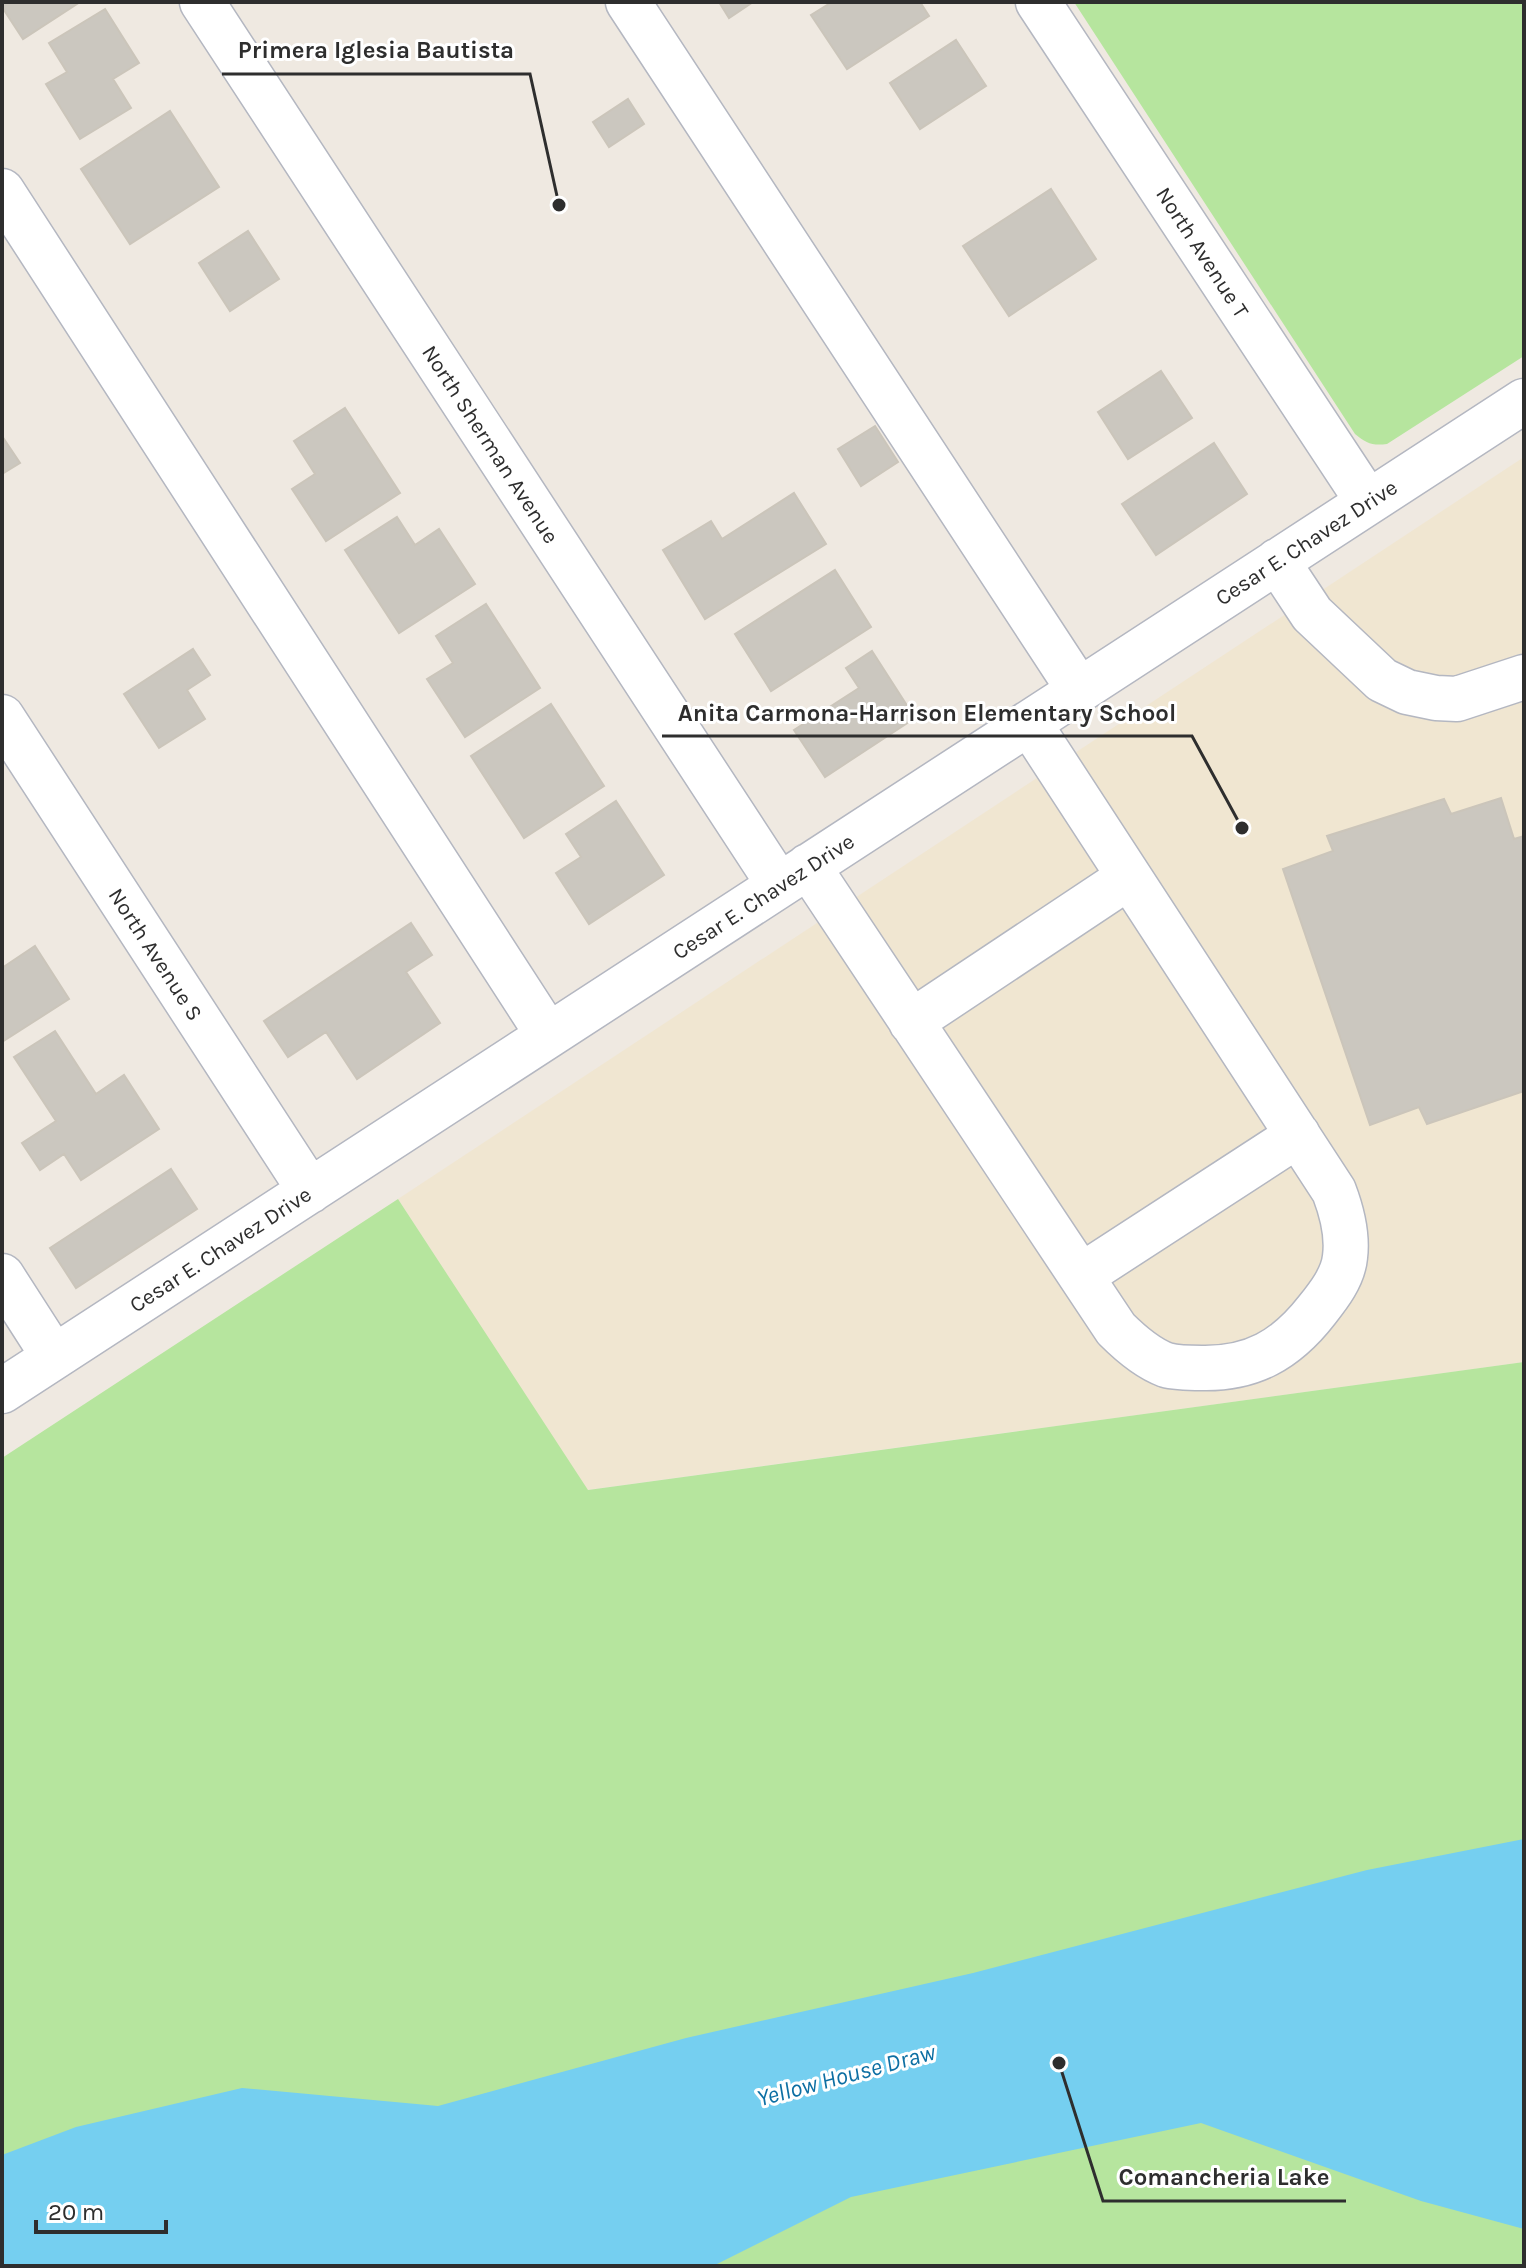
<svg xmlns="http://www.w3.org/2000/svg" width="1526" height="2268" viewBox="0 0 1526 2268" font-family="Karla,sans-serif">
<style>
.education{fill:#f0e6d1}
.green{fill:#b6e59e}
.water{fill:#75cff0}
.building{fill:#cbc7bf;stroke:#cbc5ba;stroke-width:2}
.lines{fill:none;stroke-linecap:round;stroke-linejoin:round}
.minor-casing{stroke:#b4b7c1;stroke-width:47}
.minor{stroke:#fff;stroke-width:44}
.labels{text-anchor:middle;stroke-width:6;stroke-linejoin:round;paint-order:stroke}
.street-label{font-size:22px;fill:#2e2e2e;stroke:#fff}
.water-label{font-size:24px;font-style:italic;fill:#0d6fa3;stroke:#fff}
.leader{fill:none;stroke:#2e2e2e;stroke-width:3}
.callout-dot{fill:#2e2e2e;stroke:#fff;stroke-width:3}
.callout-label{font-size:24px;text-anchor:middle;font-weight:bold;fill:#2e2e2e;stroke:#fff;stroke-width:6;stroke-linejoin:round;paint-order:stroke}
</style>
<rect width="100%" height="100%" fill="#efe9e1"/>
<path class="education" d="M1524,457V1362L587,1490L398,1199Z"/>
<path class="green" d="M1074,2H1524V356L1387,444C1372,446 1366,443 1355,434Z
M398,1199L588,1490L1524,1362V2266H2V1458Z"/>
<path class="water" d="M1524,1839V2229L1421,2201L1201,2123L851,2197L713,2266H2V2155L76,2127L242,2088L438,2106L686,2038L973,1973L1367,1870Z"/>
<path class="building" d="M2,2H80L23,39L2,7Z
M719,2H753L729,18Z
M832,2H920L929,16L847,69L811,15Z
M105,9L139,63L113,79L131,108L80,139L46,84L67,72L49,43Z
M956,40L986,86L920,129L890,83Z
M628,99L644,124L609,147L593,122Z
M170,111L219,187L130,244L81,169Z
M1051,189L1096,259L1009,316L963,246Z
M248,231L279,279L230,311L199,263Z
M1161,371L1192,418L1128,459L1098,412Z
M345,408L400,493L326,541L292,489L315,474L294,441Z
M875,426L898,462L861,486L838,449Z
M2,436L20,463L2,474Z
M1214,443L1247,494L1156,555L1122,504Z
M794,493L826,544L705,619L663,550L711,521L722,539Z
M397,517L415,545L439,529L475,584L399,633L345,550Z
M835,570L871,627L771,691L735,634Z
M486,604L540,688L465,737L427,679L453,663L436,636Z
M193,649L210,675L187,690L205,719L159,748L124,694Z
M872,651L915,718L825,777L794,730L859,688L846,668Z
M551,704L604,786L524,838L471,756Z
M1501,798L1514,839L1524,836V1091L1427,1124L1419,1107L1370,1125L1283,869L1333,851L1327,836L1444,799L1451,814Z
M616,801L664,875L589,924L556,873L581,857L566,834Z
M411,923L432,955L406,972L440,1023L357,1079L326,1032L288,1057L264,1021Z
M35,946L69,999L2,1042V968Z
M55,1031L96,1094L124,1075L159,1129L81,1180L64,1154L40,1170L22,1143L56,1121L14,1057Z
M171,1169L197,1209L76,1288L50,1248Z"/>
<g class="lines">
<defs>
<path id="minor" d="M202,2L779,885
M628,2L1079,690
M1038,2L1368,502
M2,191L548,1035
M1277,561L1312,614L1382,680L1407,692L1436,698L1457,699L1524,677
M2,717L310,1191
M808,866L1116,1329C1130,1343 1147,1358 1166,1365C1177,1368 1190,1368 1202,1368C1252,1369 1286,1350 1317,1310C1329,1295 1343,1277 1345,1257C1348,1234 1342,1212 1334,1191L1029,723
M911,1022L1129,877
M2,1276L54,1357
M1081,1276L1298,1135
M2,1391L1524,401"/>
</defs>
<use href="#minor" class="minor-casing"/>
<use href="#minor" class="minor"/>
</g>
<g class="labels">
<g class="street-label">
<text transform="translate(1203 252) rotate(57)" y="8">North Avenue T</text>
<text transform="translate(491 444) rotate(57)" y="8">North Sherman Avenue</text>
<text transform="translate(1306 542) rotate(-33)" y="8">Cesar E. Chavez Drive</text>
<text transform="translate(763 896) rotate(-33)" y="8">Cesar E. Chavez Drive</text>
<text transform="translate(156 954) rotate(57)" y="8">North Avenue S</text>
<text transform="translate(220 1249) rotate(-33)" y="8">Cesar E. Chavez Drive</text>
</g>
<g class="water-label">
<text transform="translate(846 2075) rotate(-15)" y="8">Yellow House Draw</text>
</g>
</g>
<path class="leader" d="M559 205L530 74H222M1242 828L1192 736H662M1059 2063L1103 2201H1346"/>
<g class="callout-dot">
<circle cx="559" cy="205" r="8"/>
<circle cx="1242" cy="828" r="8"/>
<circle cx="1059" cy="2063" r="8"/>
</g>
<g class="callout-label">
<text x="376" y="58">Primera Iglesia Bautista</text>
<text x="927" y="721">Anita Carmona-Harrison Elementary School</text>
<text x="1224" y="2185">Comancheria Lake</text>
</g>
<rect width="1526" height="2268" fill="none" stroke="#2e2e2e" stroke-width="8"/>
<path d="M36 2220v12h130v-12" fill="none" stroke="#2e2e2e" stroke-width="4"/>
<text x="48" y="2220" font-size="24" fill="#2e2e2e" stroke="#ffffff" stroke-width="6" paint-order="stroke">20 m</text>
</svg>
